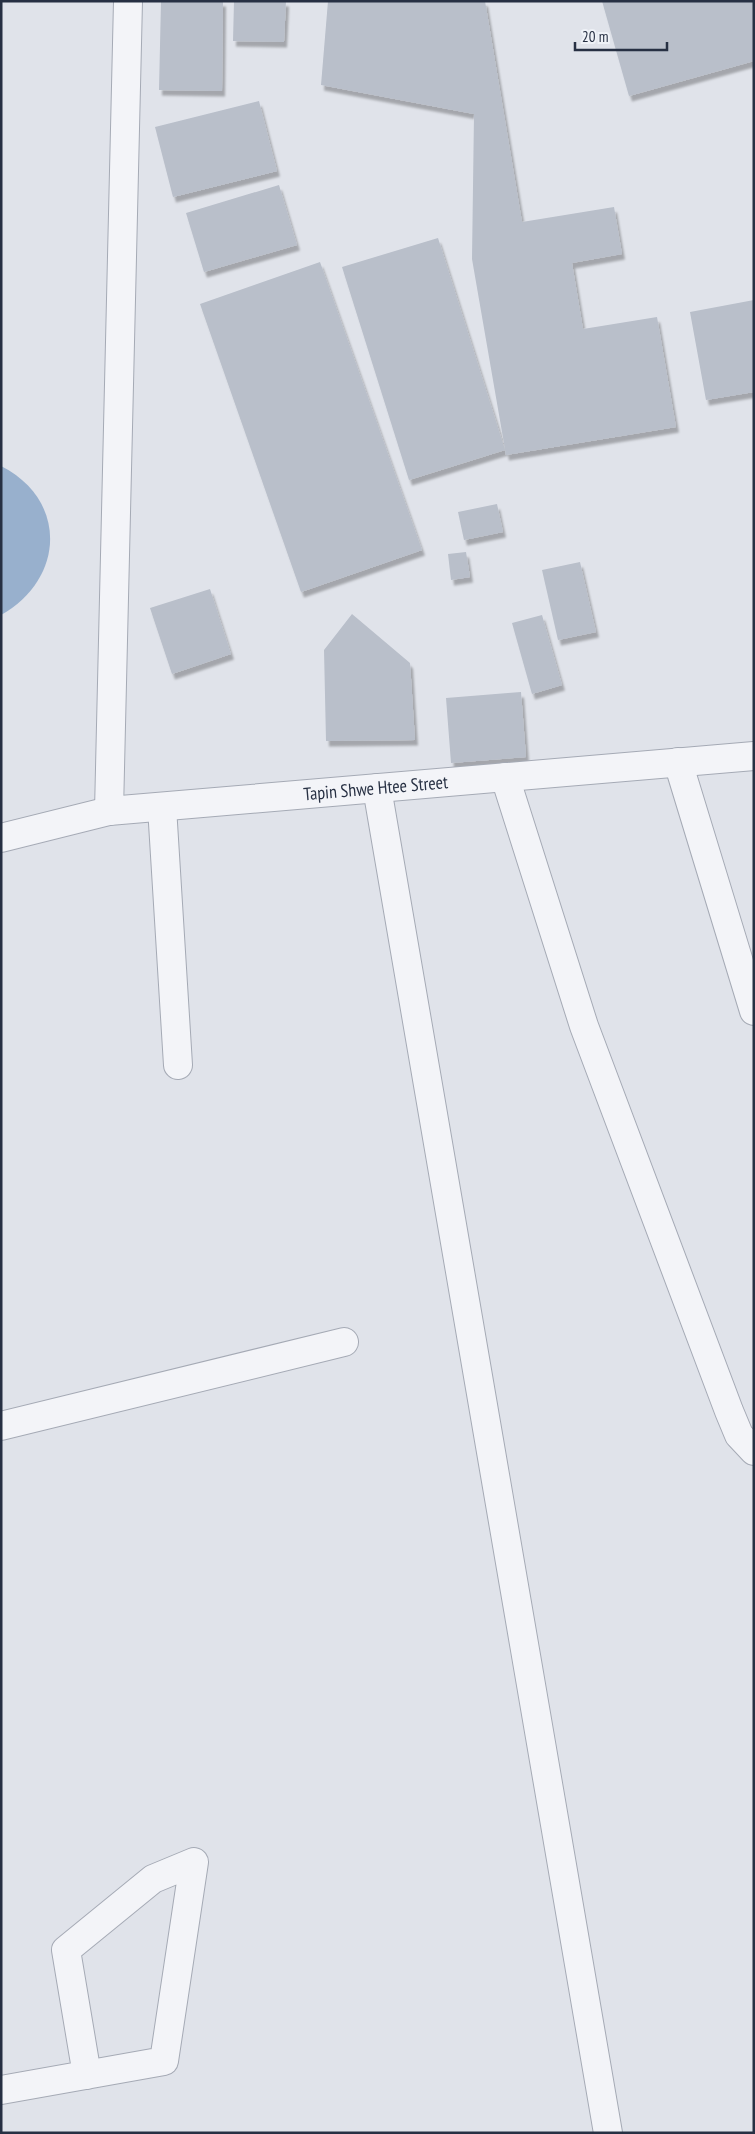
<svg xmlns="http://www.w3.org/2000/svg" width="755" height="2134" viewBox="0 0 755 2134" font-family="'PT Sans Narrow',sans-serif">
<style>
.water{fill:#98b0cd}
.building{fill:#b9bfca;filter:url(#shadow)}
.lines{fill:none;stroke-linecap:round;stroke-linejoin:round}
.street-casing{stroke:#a5aab5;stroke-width:30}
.street{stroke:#f3f4f8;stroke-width:28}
.labels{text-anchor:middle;stroke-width:4;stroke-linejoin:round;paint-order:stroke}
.street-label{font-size:18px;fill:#273043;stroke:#eff2f7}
</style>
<defs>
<filter id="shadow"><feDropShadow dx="3" dy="5.5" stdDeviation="1" flood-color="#0004"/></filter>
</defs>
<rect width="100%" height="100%" fill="#e0e3ea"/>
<path class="water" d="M1,466C68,500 65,579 1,615Z"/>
<path class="building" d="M161,1H223L222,91L159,90Z
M234,1H286L284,42L233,41Z
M328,1H485L522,222L614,207L622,254L572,263L583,329L657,317L676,427L506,455L472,259L474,114L321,85Z
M602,1H754V61L629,96Z
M259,101L277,171L173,197L155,127Z
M279,185L297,245L204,272L186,213Z
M438,238L505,450L409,480L342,267Z
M320,262L422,550L301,592L200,304Z
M754,300V392L706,400L690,312Z
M497,504L503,532L464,540L458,512Z
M466,552L470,577L451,580L448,554Z
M580,562L596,632L558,640L542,570Z
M210,589L231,654L172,674L150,608Z
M352,614L410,663L415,740L326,741L324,650Z
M542,615L562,685L532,694L512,623Z
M521,692L526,757L451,763L446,698Z"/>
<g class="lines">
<defs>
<g id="street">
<path d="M678,762L754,1011"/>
<path d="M505,777L584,1026L729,1411L739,1435L754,1451"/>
<path d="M377,788L608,2133"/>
<path d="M162,807L178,1065"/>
<path d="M109,811L128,1"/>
<path id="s1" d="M1,838L109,811L754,756"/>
<path d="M1,1426L344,1342"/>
<path d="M1,2090L164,2061L194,1862L153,1879L66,1950L87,2075"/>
</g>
</defs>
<use href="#street" class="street-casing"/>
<use href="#street" class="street"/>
</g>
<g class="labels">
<g class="street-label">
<text dy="6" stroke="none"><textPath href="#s1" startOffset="379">Tapin Shwe Htee Street</textPath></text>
</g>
</g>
<rect width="755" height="2134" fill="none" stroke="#273043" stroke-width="5"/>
<path d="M575 42v8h92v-8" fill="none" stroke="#273043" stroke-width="2.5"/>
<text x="582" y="42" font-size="15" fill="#273043" stroke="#eff2f7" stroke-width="4" paint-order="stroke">20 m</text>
</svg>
